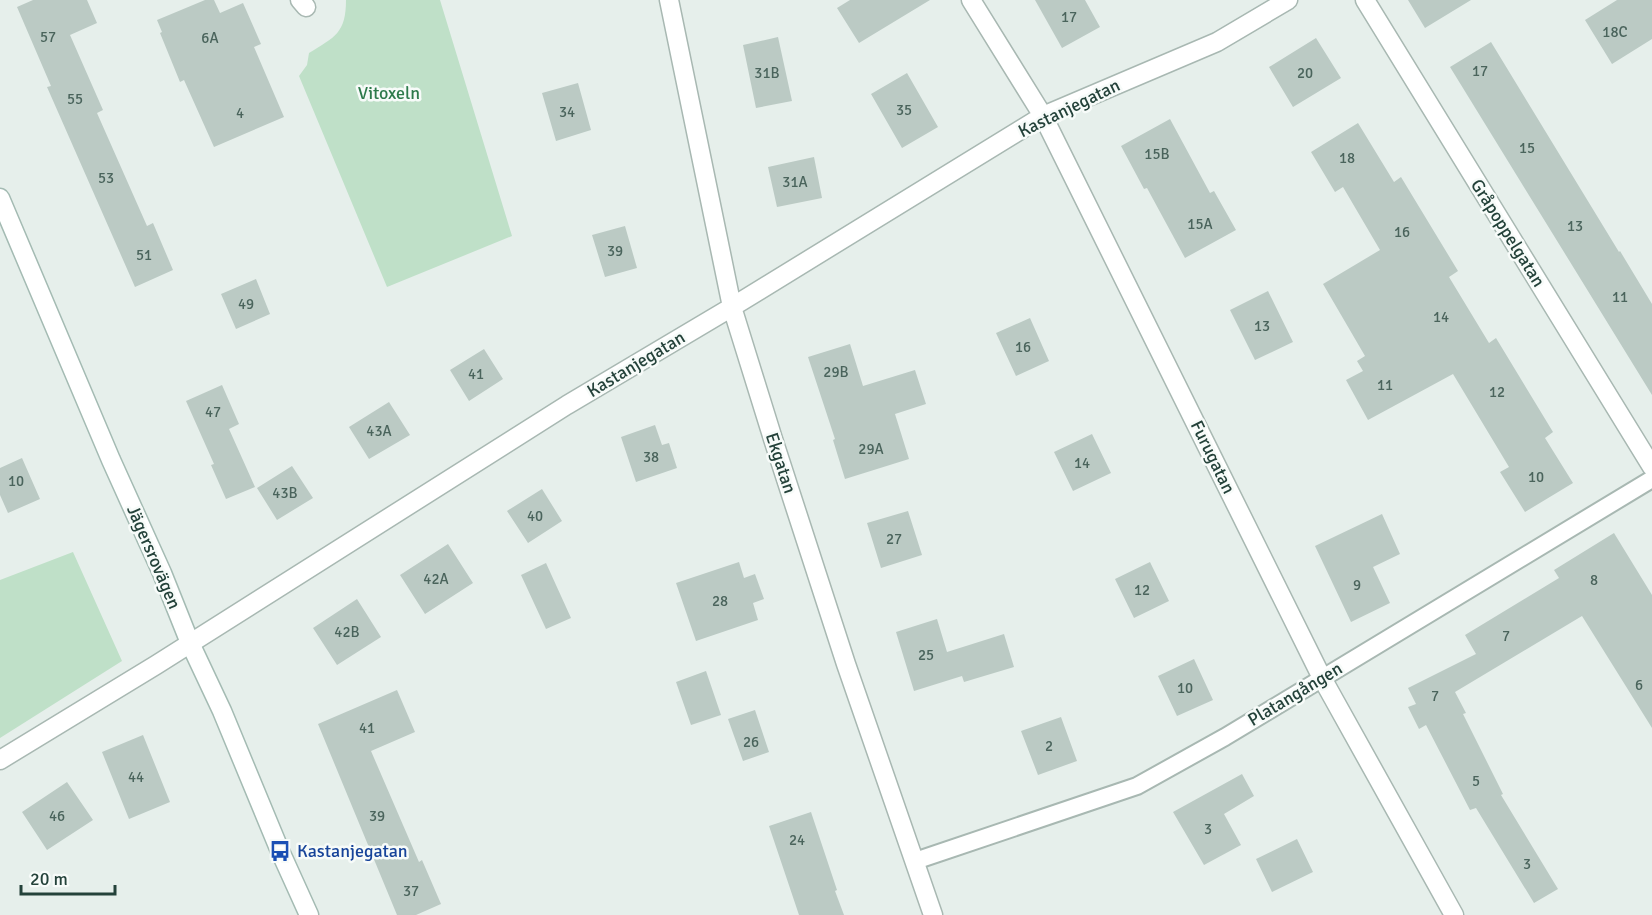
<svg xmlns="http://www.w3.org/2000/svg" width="1652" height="915" viewBox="0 0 1652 915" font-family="Signika,sans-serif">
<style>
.green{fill:#bfe0c8}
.building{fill:#bbcac4}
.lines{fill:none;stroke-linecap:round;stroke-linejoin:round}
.lane-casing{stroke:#a8b8b2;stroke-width:20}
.street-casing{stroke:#a8b8b2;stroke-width:21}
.secondary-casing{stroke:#a4bbb3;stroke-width:21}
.lane{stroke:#fff;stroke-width:16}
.street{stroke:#fff;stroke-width:18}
.secondary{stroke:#fff;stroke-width:18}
.labels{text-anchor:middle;stroke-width:5;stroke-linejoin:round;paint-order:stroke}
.number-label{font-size:15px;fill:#4a645c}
.park-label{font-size:18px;fill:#2d7a4b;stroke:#f7fbf9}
.street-label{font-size:18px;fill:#24423a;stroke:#f7fbf9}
.transit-label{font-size:18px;fill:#164399;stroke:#f7fbf9;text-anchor:start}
</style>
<rect width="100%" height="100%" fill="#e6efeb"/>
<path class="green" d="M346,0H440L512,236L387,287L299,76L307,65L309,53C335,37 346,33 346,0Z
M73,552L122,661L0,738V580Z"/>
<path class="building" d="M33,0H87L97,23L70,35L103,110L97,113L147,226L153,223L173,270L135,287L47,87L51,86L17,7Z
M205,0H214L220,13L243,3L261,44L254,47L284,117L214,147L184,80L180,82L160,33L162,32L157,20Z
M850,0H930L859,43L837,8Z
M1035,0H1085L1100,27L1062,48Z
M1408,0H1471L1425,28Z
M1617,0H1652V39L1612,64L1585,20Z
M778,37L792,101L756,108L743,45Z
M1316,38L1341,78L1293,107L1269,67Z
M1491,42L1619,252L1620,251L1652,304V395L1450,67Z
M907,73L938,127L902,148L871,94Z
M578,83L591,130L556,141L542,93Z
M1170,119L1210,193L1214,191L1236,230L1185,258L1147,188L1144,189L1121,146Z
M1358,123L1394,182L1401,177L1458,271L1449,277L1489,343L1496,338L1553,432L1545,438L1573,483L1525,512L1500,472L1509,467L1453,374L1368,420L1346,380L1363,371L1357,361L1365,356L1323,284L1380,250L1343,187L1335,192L1311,152Z
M814,157L822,198L777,207L768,167Z
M625,226L637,268L605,277L592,235Z
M256,279L270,314L236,329L221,294Z
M1268,291L1293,342L1255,360L1230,310Z
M1030,318L1049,361L1016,376L996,333Z
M850,344L863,386L915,370L926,404L895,414L909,459L845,479L833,440L835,439L808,357Z
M484,349L503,379L469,401L450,370Z
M222,385L239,424L229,429L255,487L226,499L211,465L214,464L186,401Z
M389,402L410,435L369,459L349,427Z
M655,425L662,445L669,443L677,468L636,482L621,437Z
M1092,434L1111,473L1073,491L1054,452Z
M22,458L40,499L8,513L0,495V468Z
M292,466L313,498L277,520L257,488Z
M542,489L562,521L528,543L507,511Z
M908,511L922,555L881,568L867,523Z
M1382,514L1400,554L1373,567L1390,603L1351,622L1315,546Z
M1614,533L1652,595V728L1582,616L1455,692L1466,713L1463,714L1503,794L1501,795L1558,889L1534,903L1476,808L1470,810L1426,725L1419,729L1408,707L1416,704L1408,688L1476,654L1465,635L1559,578L1554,570Z
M448,544L473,583L425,614L400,575Z
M739,562L744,578L755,574L764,599L753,603L758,620L696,641L676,583Z
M1150,562L1169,601L1134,618L1115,579Z
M546,563L571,618L546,629L521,575Z
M357,599L381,637L337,665L313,628Z
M937,619L947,652L1004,634L1014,667L964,682L962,676L914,691L896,632Z
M1194,659L1213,700L1177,716L1158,676Z
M706,671L721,715L691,725L676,682Z
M397,690L415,732L371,751L419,862L422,860L441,904L416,915H397L318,724Z
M755,710L769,752L743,761L728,719Z
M1061,717L1077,761L1038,775L1021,731Z
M143,735L170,802L129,819L102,752Z
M1242,774L1254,796L1224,814L1241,845L1204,865L1173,812Z
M67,782L93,820L47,850L22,812Z
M811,812L837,890L835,891L844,915H799L769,826Z
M1297,839L1313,872L1272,892L1256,859Z"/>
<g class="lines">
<defs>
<path id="lane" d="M915,861L1137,786L1225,737L1652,479"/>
<path id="street" d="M300,0L306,7
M669,0L732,307L773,439L846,664L933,915
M971,0L1043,116L1322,678L1454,915
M1365,0L1652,467
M0,760L156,665L567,405L732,307L1043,116L1217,42L1288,0"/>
<path id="secondary" d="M0,198L111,460L162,573L190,643L222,711L280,851L309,915"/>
</defs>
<use href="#lane" class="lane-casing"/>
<use href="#street" class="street-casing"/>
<use href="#secondary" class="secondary-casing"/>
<use href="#lane" class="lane"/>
<use href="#street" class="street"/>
<use href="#secondary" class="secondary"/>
</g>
<defs>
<symbol id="bus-bare" viewBox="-9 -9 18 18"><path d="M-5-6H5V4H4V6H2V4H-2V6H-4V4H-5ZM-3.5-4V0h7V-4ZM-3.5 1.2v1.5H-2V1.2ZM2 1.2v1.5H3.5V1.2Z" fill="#1a4fb4" stroke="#f7fbf9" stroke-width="2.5" paint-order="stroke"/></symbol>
</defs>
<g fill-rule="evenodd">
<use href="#bus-bare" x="265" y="836" width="30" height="30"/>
</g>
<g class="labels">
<g class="number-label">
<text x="1069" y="22">17</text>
<text x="1615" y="37">18C</text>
<text x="48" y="42">57</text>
<text x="210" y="43">6A</text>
<text x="1480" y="76">17</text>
<text x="767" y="78">31B</text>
<text x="1305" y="78">20</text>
<text x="75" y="104">55</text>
<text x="904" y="115">35</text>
<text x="567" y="117">34</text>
<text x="240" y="118">4</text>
<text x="1527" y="153">15</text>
<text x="1157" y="159">15B</text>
<text x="1347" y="163">18</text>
<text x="106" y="183">53</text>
<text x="795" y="187">31A</text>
<text x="1200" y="229">15A</text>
<text x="1575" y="231">13</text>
<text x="1402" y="237">16</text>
<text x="615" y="256">39</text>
<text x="144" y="260">51</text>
<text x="1620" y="302">11</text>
<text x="246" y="309">49</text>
<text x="1441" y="322">14</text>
<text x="1262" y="331">13</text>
<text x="1023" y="352">16</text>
<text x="836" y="377">29B</text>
<text x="476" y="379">41</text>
<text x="1385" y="390">11</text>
<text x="1497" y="397">12</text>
<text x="213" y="417">47</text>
<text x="379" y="436">43A</text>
<text x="871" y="454">29A</text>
<text x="651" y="462">38</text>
<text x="1082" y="468">14</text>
<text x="1536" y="482">10</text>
<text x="16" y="486">10</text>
<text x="285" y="498">43B</text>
<text x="535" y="521">40</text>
<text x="894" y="544">27</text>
<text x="436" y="584">42A</text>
<text x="1594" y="585">8</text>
<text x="1357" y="590">9</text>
<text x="1142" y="595">12</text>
<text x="720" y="606">28</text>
<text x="347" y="637">42B</text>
<text x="1506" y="641">7</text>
<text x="926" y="660">25</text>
<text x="1639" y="690">6</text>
<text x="1185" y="693">10</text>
<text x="1435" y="701">7</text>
<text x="367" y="733">41</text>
<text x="751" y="747">26</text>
<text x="1049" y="751">2</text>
<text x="136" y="782">44</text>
<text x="1476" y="786">5</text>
<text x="57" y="821">46</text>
<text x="377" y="821">39</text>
<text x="1208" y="834">3</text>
<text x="797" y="845">24</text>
<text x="1527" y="869">3</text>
<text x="411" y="896">37</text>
</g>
<g class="park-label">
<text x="389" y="99">Vitoxeln</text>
</g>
<g class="street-label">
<text transform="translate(1069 108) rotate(-26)" y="6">Kastanjegatan</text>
<text transform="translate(1508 233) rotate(58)" y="6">Gråpoppelgatan</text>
<text transform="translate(636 364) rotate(-31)" y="6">Kastanjegatan</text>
<text transform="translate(1213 457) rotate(64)" y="6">Furugatan</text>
<text transform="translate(781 463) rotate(72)" y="6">Ekgatan</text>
<text transform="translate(154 557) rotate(67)" y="6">Jägersrovägen</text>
<text transform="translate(1295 694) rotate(-31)" y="6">Platangången</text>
</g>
<g class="transit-label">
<text x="297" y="857">Kastanjegatan</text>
</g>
</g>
<path d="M21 885v9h94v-9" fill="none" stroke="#24423a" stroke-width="3"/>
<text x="30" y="885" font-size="18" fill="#24423a" stroke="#f7fbf9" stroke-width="4.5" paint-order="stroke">20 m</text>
</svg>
